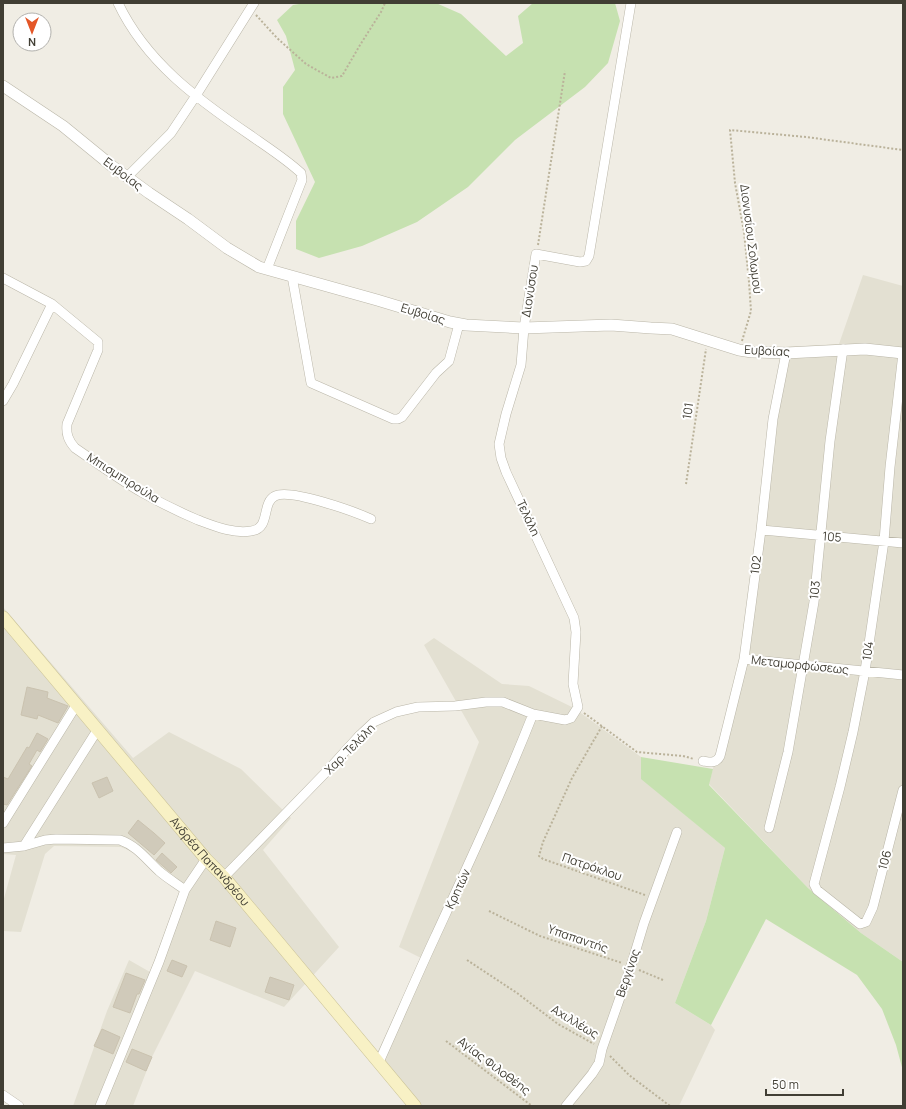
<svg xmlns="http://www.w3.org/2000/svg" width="906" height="1109" viewBox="0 0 906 1109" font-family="Manrope,sans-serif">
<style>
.residential{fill:#e3e0d2}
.green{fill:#c6e1b0}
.building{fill:#d0caba;stroke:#cac2af}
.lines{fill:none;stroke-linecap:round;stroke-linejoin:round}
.minor-casing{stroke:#bab6a8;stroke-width:10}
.tertiary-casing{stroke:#bab6a8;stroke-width:12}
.secondary-casing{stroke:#cbc397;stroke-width:13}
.path{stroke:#bab29a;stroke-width:2;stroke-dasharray:2 2;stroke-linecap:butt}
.minor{stroke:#fff;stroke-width:9}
.tertiary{stroke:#fff;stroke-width:11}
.secondary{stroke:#f8f1c5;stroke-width:12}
.labels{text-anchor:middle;stroke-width:4;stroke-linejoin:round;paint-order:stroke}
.street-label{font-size:12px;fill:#413e34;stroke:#fff}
</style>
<rect width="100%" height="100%" fill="#f0ede4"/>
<path class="residential" d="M863,275L903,286V962L861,933L808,888L709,784L741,659L782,347L839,344Z
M3,607L133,758L169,732L241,769L291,818L263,850L339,947L284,1007L195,971L152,1057L133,1106H73L107,1011L129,960L150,972L180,891L146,864L133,852L121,847L54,846L45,854L21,932L3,931V902L16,855L3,854Z
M434,638L502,684L529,686L574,708L641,757L642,779L725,848L706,921L675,1003L711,1025L715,1030L679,1106H410L373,1062L421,958L399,947L479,742L424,645Z"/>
<path class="green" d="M305,3H436L461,14L506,56L523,43L518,16L533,3H615L620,21L608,63L585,87L515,140L468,187L417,222L362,246L319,258L296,249V221L315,182L283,114V87L295,70L286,36L277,20L293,5Z
M641,757L713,769L709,785L808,888L861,933L903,962V1071L896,1045L882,1009L857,975L766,919L711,1025L675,1003L706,921L725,848L641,779Z"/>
<path class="building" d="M27,687L48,692L47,698L68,706L58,723L38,715L37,719L21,715Z
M37,733L48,739L40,752L37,750L29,764L32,766L7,805L3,804V777L8,779L27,747L29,748Z
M107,777L113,791L99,798L92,783Z
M138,820L154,833L165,843L154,855L128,833Z
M162,853L177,867L171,873L156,860Z
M216,921L236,928L230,947L210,940Z
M172,960L187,966L182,977L167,971Z
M126,973L145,980L139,994H137L130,1013L113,1007Z
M270,977L294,985L289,1000L265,992Z
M102,1029L120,1037L113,1054L94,1046Z
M132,1049L152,1057L146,1071L126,1062Z"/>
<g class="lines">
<defs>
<path id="minor" d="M118,3C146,62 197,99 250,135C267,147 286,159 301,173L302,180L267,269
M127,177L171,133L195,97L254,3
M292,276L311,383L393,419H398L402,417L436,373L449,361L459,324
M3,278L52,304L98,342V350L67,424C66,434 68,440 75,448C97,463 120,480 143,493C161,503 179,512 198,520C214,526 233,534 251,531C271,529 261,503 275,496C290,488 355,512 371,519
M903,353L890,467L884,541L865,671L853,732L840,787L814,884L817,890L860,924L866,922L873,907L903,790
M3,401L13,384L52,304
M761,530L903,543
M744,659L903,675
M703,761C710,762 716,764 720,756L744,659L761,530L773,419L786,353
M3,823L77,704
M769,828L788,752L814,602L830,441L843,349
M24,846L98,729
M3,848L24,846L45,840L56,839L120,840C137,846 146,859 159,871C167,878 177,884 185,890
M224,877L329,769L358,737L374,722L396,712L418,707L455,706L486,702H503L533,714L565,720L571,718L578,707L573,684L576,632L574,618L506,472L501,458L499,444L506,414L521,365L524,328L536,254L580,262L586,261L589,256L631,3
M379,1062C398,1020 416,978 435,937C469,863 503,790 533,714
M3,1095L19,1106
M100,1106L159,962L185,890L206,859
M566,1106L592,1074L599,1063L602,1049L631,966L644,923L677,832"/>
<path id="tertiary" d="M3,86L63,126L112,166L149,193L188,219L227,248L259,267L377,300L450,322L466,325L524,328L611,325L651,328L672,329L739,350L752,352L786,353L865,349L903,353"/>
<g id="secondary">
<path id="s1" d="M3,617L206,859L224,877L415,1106"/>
</g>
</defs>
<use href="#minor" class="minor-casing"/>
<use href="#tertiary" class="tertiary-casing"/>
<use href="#secondary" class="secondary-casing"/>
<path class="path" d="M256,15L277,38L306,64L331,78L342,76L360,45L381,12L385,3
M538,245L565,71
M742,341L751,311L749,282L744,232L735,183L730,130L806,137L903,150
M686,484L706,349
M584,713L637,752L683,756L694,759
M602,726L572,778L543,842L539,856L543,859L645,895
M489,911L540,936L622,963
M467,960L517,993L558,1024L594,1044
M639,970L663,980
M446,1041L532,1106
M610,1056L629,1075L670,1106"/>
<use href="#minor" class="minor"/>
<use href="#tertiary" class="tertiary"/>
<use href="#secondary" class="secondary"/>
</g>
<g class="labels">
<g class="street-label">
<text transform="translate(123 174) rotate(37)" y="4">Ευβοίας</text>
<text transform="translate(751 239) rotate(83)" y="4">Διονυσίου Σολωμού</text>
<text transform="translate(530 291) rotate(-81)" y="4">Διονύσου</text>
<text transform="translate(423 314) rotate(17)" y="4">Ευβοίας</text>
<text transform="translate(767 351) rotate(3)" y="4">Ευβοίας</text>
<text transform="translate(688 411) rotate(-81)" y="4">101</text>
<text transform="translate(123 478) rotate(32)" y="4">Μπισμπιρούλα</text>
<text transform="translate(528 518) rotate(65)" y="4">Τελάλη</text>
<text transform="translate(832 537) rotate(4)" y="4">105</text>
<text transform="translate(756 565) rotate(-83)" y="4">102</text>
<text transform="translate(815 590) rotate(-84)" y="4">103</text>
<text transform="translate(868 651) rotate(-82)" y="4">104</text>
<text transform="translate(800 665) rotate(6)" y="4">Μεταμορφώσεως</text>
<text transform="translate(350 749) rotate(-45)" y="4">Χαρ. Τελάλη</text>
<text transform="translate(885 860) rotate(-75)" y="4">106</text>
<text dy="4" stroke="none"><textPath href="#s1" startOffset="320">Ανδρέα Παπανδρέου</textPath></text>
<text transform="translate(592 867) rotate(19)" y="4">Πατρόκλου</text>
<text transform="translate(458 889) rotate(-65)" y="4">Κρητών</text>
<text transform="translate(578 939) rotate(19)" y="4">Υπαπαντής</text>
<text transform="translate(628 973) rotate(-71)" y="4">Βεργίνας</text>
<text transform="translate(575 1022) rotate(31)" y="4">Αχιλλέως</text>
<text transform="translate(494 1066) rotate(37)" y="4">Αγίας Φιλοθέης</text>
</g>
</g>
<rect width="906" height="1109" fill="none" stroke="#413e34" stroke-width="8"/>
<g transform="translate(32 32) rotate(180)"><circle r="19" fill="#ffffff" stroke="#b3b2ae"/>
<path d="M0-3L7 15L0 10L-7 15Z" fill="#e45627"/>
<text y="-6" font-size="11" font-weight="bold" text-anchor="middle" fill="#413e34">N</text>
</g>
<path d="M766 1089v6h77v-6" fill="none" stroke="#413e34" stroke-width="2"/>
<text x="772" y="1089" font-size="12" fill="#413e34" stroke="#ffffff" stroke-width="3" paint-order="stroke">50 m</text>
</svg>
